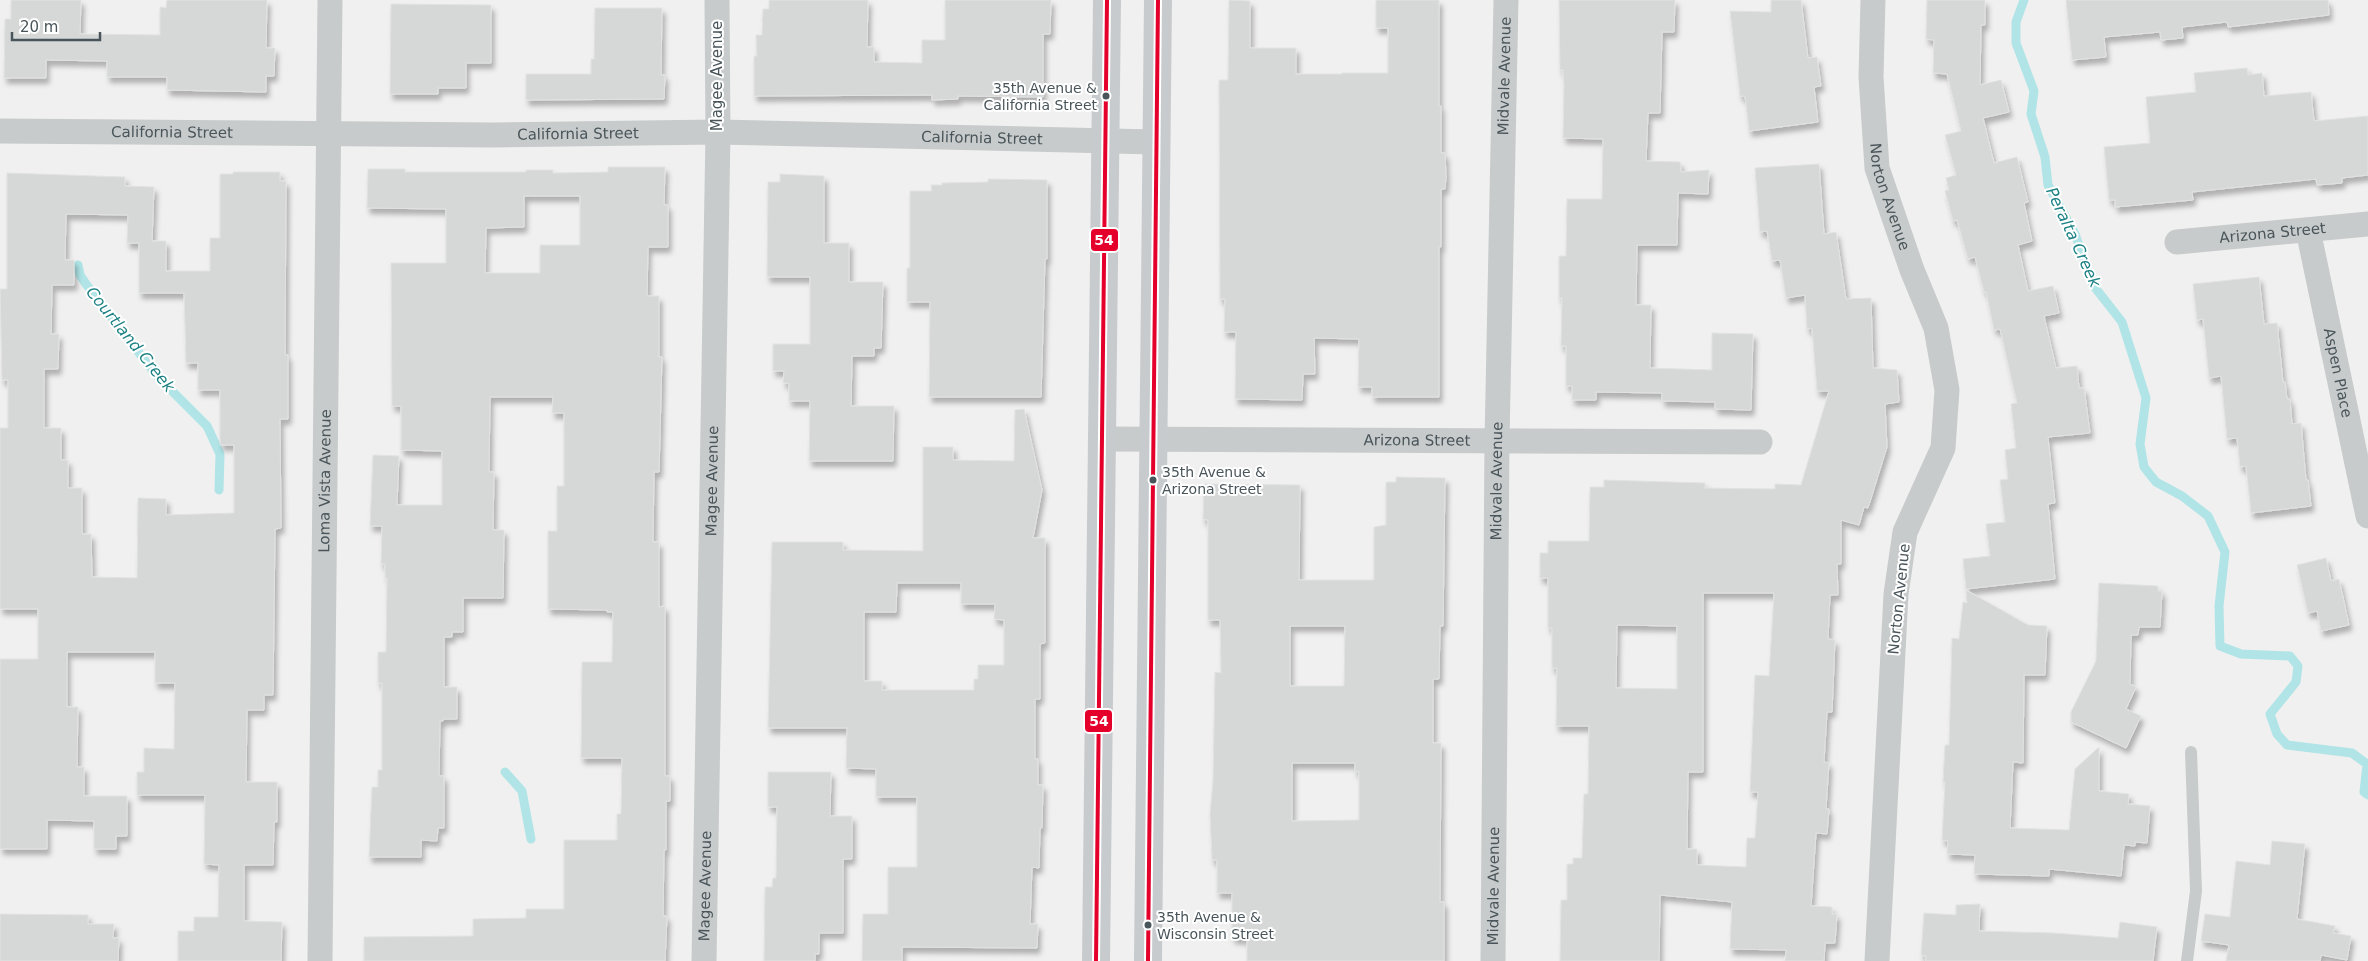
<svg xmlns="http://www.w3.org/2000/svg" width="2368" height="961" viewBox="0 0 2368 961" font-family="'DejaVu Sans',sans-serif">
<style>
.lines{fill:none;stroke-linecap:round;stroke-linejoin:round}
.stream{stroke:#b0e4e6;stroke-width:9}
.building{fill:#d6d8d8;stroke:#e2e2e2;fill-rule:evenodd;filter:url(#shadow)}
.lane{stroke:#c8cbcb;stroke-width:12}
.street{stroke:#c8cbcb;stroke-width:25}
.secondary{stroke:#c8cbcd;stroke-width:28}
.bus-1-casing{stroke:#fff;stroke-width:8}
.bus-1{stroke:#e4002b;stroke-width:4}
.bus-dot{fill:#49555a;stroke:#fff;stroke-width:2}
.labels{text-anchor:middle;stroke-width:4;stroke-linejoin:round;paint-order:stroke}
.bus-label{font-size:14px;fill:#49555a;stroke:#fff;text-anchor:start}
.street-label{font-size:15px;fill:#49555a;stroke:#fff}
.water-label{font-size:16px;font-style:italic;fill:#1c8184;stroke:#fff}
.line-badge{stroke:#fff;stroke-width:2}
.badge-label{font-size:14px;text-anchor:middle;font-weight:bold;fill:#fff}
</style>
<defs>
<filter id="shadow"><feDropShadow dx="3" dy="5.5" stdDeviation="2.5" flood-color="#0004"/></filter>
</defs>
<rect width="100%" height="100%" fill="#f0f0f0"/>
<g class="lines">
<path class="stream" d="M2024,0L2016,22V43L2034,91L2031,114L2045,157L2048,185L2075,234L2093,285L2122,322L2146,398L2140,444L2144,467L2156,482L2182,496L2208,516L2225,552L2219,606L2220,646L2241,654L2290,656L2298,666L2296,682L2270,714L2277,734L2287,745L2352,753L2367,764L2364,792L2368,795
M78,265L80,275L86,284L157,376L207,426L220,454L219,490
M505,772L522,791L531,839"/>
</g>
<path class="building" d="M11,0H81L80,34L160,35V7L166,8L167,0H267L266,48H275L274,76H266V92L167,90V77H107V61L46,60V78H4L5,19H11Z
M769,0H868L867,47H874V62L922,63V40H945V0H1051L1050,34H1043V97L958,96V99L932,100V95L754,96V56H757L756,35H762L763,9H769Z
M1229,0L1250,1V48H1296V74H1342V73H1388V28H1376V0H1439V106H1441V153H1445L1446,177L1445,189H1441V247H1439V397H1372V387H1358L1359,339L1314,338L1315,374H1303L1302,400L1235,399L1236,332H1224L1225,299H1220L1219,80H1228Z
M1559,0H1675L1674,32H1662L1660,113H1648L1646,161L1680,162L1681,172L1709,170L1708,194L1678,193L1677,245H1637L1636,305H1651L1650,368L1712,370V333L1753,334L1751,410L1715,409V402L1662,401V393L1596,392V400H1572V386H1566V346H1561L1562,298H1559V256H1566L1567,199H1602L1603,139L1563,138L1564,85L1563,70H1560Z
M1771,0H1801L1808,58L1817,57L1821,86L1814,87L1818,122L1749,131L1745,96H1740L1730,11L1771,12Z
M1927,0H1985V25H1981L1980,85L2001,80L2009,112L1983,118L1994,163L2017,157L2028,202L2024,203L2032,241L2018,245L2028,291L2053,286L2059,313L2044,316L2056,368L2077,366L2079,388H2084L2090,433L2048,437L2055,503L2048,504L2055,579L1966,589L1963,559L1990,556L1986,524L2005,522L2000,480L2008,479L2005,450L2016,448L2011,404L2017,403L2000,329L1994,330L1986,292H1984L1975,257L1968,259L1957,220L1953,221L1945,191L1949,190L1946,178L1956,175L1945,135L1961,131L1947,74L1933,73L1934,40L1926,39Z
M2066,0H2328L2329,15L2228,27L2227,22L2182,27L2183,38L2161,40L2160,32L2104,37L2106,57L2072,60Z
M391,4L491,5V63H466V88H438V94H390Z
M595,8H662L661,75H665L664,99L526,100V74H591V59H594Z
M2247,68L2248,75L2262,73L2264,96L2311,92L2314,121L2368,116V175L2342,178V183L2317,185L2316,179L2192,192L2193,200L2115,207V200H2109L2104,147L2150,143L2146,97L2196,92L2194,73Z
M1819,164L1824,234L1836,232L1846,299L1871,298L1873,368L1897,370L1899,402L1885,404L1887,447L1868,508L1864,507L1859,525L1841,520V564H1837L1838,595H1830L1828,639L1835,640L1832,712H1827L1824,762L1829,763L1826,809H1829L1827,834L1816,833L1811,906L1832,907V914H1837L1835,943H1825L1824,961H1785L1786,950L1730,949L1732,902L1660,895L1659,961H1560L1561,900H1567V864H1573V858H1582L1584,794H1588L1589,726H1556L1557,668H1552V628H1548V578H1540V553H1548V541H1589L1590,487H1604V480L1705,483V488L1775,489V484L1801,485L1829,391H1817L1812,328L1807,329L1805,295L1786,298L1780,260L1772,261L1767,231L1760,232L1755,168ZM1703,593H1774L1769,676L1755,675L1750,792H1758L1755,838H1747L1746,867L1697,865V849H1687L1688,772H1703ZM1617,625L1677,626V689L1616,688Z
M608,167H665L664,205H668V247H648L647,296H659V357H662L659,472H654L653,542H659V607L665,606V776H670V801H666V850H664L663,916H667L665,961H364V937L473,936V919L526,918V909H564V840H617V814H621L622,758H581L582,662H612L613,612H607V610L548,609V531H557V486H564V413H552L553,397H490L489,472H494L493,530H504L503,598H463V632H452V637H444V687H457V719H443V721H440L439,776H444V828H438L437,841L421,840V857H369L372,787H378V770H382V683H378V652H386L387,578H385V564H381L382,526H370L373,455L399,456L397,505H442V451L401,450V406H392L391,263H446V209L367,208L368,169H405V172H526V170H553V173L608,172ZM524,196H580V245H540V273H485L486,228L524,227Z
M233,172H280V181H286L285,355H288V419H280L281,528L275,529L273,695H264V710H247L246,782H277V822H274L273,865H244V921L282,922L281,961H178V931H194V917H218L219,865L204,864L205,795H137V772H144V748L174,749L175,683H155V652H67V707H78L77,767H84V796H127V836H116V849H94V821L47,820V849H0V659H38V609H0V428H8V380H2L0,289H7V173L125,177V186L154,187L152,241H166V271H210V238H220V174H233ZM66,214L128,215L127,243H139V293H184L186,363H198V390H220V445H234V513L166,515V499L138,498L137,578L92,577L91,534H82V488H68V460H61V428H44V369H58L59,334H51L52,285H74V260H65Z
M780,174L824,176V243H849V282H883L881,348H874V356H852L851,406H894L893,461H809L810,401H789V383H783L784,371H773V344H810V277H767L768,182H780Z
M988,179L1047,180V259H1045L1041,397H929L930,302H907V268H910V191H932L931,185H942V183L988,182Z
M2259,277L2264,324L2277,323L2283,382H2285L2287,399H2290L2292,424L2301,423L2306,480H2308L2311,506L2251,513L2246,466L2240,467L2237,438L2227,439L2221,376L2209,378L2203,319L2197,320L2193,284Z
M1024,409L1042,490L1033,538H1045V643L1040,644V699H1035V759H1038V785H1043L1042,828H1040L1039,868L1032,867L1030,924H1038L1037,948L902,947V961H862L863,914H888V867H917V797H876V769L846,768L847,728H768L772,542H843V550L923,551V447H953V460L1014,461L1015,410ZM897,583H961V604H995L994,619L1004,620V665H978V679H974V690H882V681H864V612H896Z
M1396,477L1445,478L1443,626H1440L1439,679H1433V743H1441L1440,902H1444V961H1247V939L1232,938V893H1217V860H1212L1210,814L1213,781L1215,672L1221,673L1220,620H1208V520L1203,519L1204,484L1300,485L1299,580H1374V527L1386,525V482H1396ZM1290,626H1345L1344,686H1290ZM1292,763H1355V772L1359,771V820L1292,821Z
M2326,558L2331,581L2339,579L2349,625L2321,631L2317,611L2308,613L2297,565Z
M2099,583L2158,586V591H2162L2160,627H2139L2138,635H2131L2130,684L2136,687L2126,709L2141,716L2126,748L2071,722V712L2096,661Z
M1966,590L2028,625L2047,626L2045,675H2024L2023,763L2013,762L2010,828L2069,830L2075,769L2099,747V791L2129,794L2128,804L2150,806L2147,843L2135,842V846L2124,845L2121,876L2049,869V876L1974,874L1975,855L1947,854L1948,841L1942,840L1945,782H1943L1945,745H1949L1952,638L1959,639L1963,602L1967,603Z
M768,772H831L830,816H852V859H843V933H819V954H815V961H764L765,887H772L773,878H776L777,807H768Z
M2272,841L2305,844L2297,919L2335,926L2333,933L2351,936L2347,960L2321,955L2320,961H2226L2229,945L2201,941L2205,914L2230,917L2236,861L2270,865Z
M1980,904L1979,931L2054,933L2118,938L2120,922L2157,927L2153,961H1926V956L1921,955L1924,913L1956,915V905Z
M0,914L88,915V924H114L113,938H119L118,961H0Z"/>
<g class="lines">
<path class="lane" d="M2187,961L2196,891L2191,752"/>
<g class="street">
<path id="s1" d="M1873,0L1871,77L1877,168L1912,270L1936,328L1947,390L1943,448L1905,532L1896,594L1877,961"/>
<path id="s2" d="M0,131L493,135L718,132L1155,142"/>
<path id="s3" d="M2308,230L2368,516"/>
<path id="s4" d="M2177,242L2368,224"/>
<path id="s5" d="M1103,439L1760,442"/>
<path id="s6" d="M320,961L330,0"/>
<path id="s7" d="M704,961L718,132L717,0"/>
<path id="s8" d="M1493,961L1497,441L1506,0"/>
</g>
<path class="secondary" d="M1096,961L1107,0
M1148,961L1158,0"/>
<defs>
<path id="bus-1" d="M1096,961L1107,0
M1148,961L1158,0"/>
</defs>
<use href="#bus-1" class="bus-1-casing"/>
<use href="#bus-1" class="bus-1"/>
</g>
<g class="bus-dot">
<circle cx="1106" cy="96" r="4.5"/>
<circle cx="1153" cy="480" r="4.5"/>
<circle cx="1148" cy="925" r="4.5"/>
</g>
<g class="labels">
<g class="bus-label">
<text x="1097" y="93" text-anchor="end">35th Avenue &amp;<tspan x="1097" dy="17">California Street</tspan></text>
<text x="1162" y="477">35th Avenue &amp;<tspan x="1162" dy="17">Arizona Street</tspan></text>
<text x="1157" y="922">35th Avenue &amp;<tspan x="1157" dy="17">Wisconsin Street</tspan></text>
</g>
<g class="street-label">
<text transform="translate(717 76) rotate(-90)" y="5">Magee Avenue</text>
<text dy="5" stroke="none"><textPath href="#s8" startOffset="885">Midvale Avenue</textPath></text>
<text dy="5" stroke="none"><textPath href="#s2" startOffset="172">California Street</textPath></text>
<text dy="5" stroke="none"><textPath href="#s2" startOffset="578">California Street</textPath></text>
<text dy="5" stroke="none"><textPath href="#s2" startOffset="982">California Street</textPath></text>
<text dy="5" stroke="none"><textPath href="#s1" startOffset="199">Norton Avenue</textPath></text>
<text dy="5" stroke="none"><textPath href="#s4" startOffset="96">Arizona Street</textPath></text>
<text dy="5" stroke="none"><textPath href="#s3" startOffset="146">Aspen Place</textPath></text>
<text dy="5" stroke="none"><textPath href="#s5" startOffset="314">Arizona Street</textPath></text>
<text dy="5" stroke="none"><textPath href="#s6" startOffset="480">Loma Vista Avenue</textPath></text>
<text dy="5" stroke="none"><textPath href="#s8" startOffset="480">Midvale Avenue</textPath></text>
<text dy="5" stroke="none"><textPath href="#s7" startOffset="480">Magee Avenue</textPath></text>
<text transform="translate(1899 599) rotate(-84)" y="5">Norton Avenue</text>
<text dy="5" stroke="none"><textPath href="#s7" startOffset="75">Magee Avenue</textPath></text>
<text dy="5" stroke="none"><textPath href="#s8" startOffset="75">Midvale Avenue</textPath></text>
</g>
<g class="water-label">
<text transform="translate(2074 237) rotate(65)" y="6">Peralta Creek</text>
<text transform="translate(131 339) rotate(51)" y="6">Courtland Creek</text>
</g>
</g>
<g class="line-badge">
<rect x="1090" y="228" width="29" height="24" rx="5" fill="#e4002b"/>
<rect x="1084" y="709" width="29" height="24" rx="5" fill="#e4002b"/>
</g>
<g class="badge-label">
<text x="1104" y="245">54</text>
<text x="1099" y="726">54</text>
</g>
<path d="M12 32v8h88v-8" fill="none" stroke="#49555a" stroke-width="2.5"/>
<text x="20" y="32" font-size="15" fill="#49555a" stroke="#ffffff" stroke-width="4" paint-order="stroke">20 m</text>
</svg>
